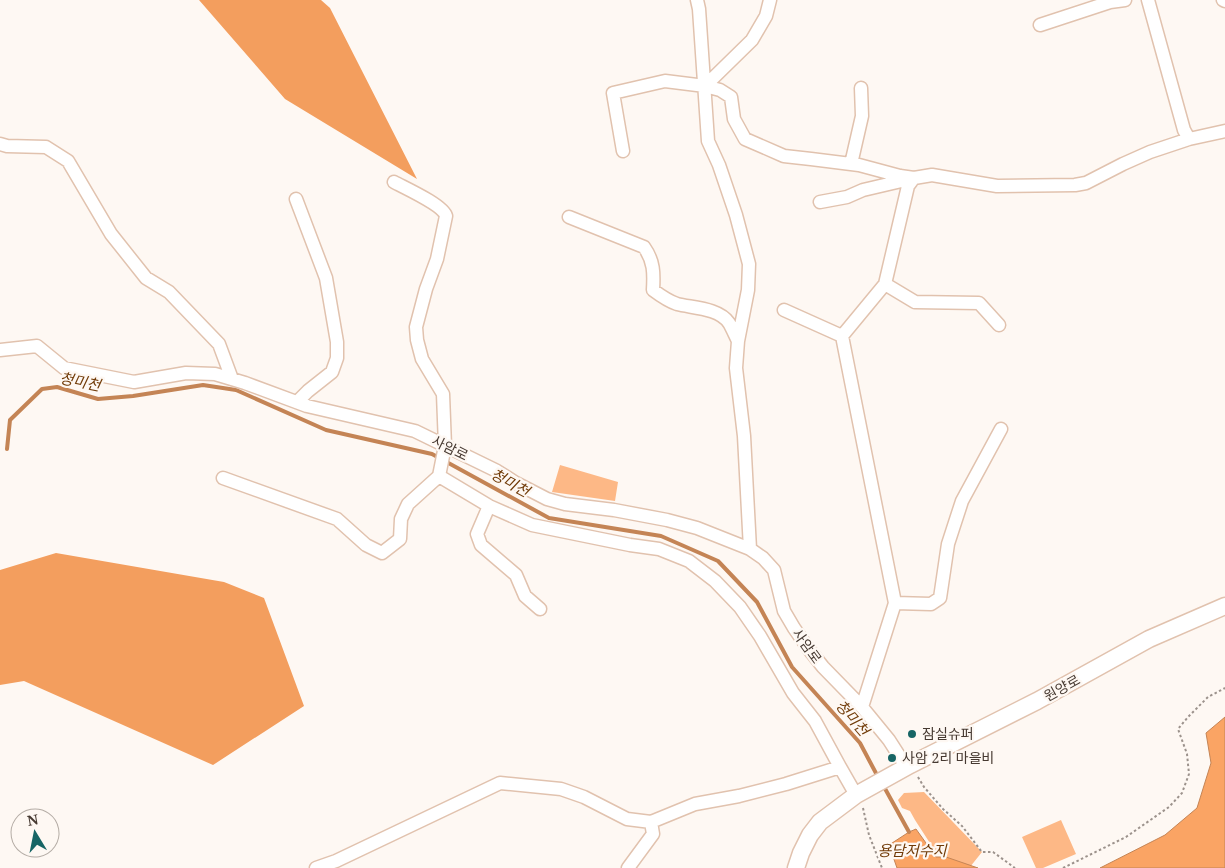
<svg xmlns="http://www.w3.org/2000/svg" width="1225" height="868" viewBox="0 0 1225 868" font-family="'Noto Serif','Noto Sans KR',serif">
<style>
.green{fill:#fdb886}
.forest{fill:#f39e5e}
.water{fill:#faa464;stroke:#c48455}
.lines{fill:none;stroke-linecap:round;stroke-linejoin:round}
.stream{stroke:#c48455;stroke-width:4}
.minor-casing{stroke:#e1c2ae;stroke-width:15}
.major-casing{stroke:#e1c2ae;stroke-width:19}
.path{stroke:#9c928c;stroke-width:2;stroke-dasharray:2.5 2.5;stroke-linecap:butt}
.minor{stroke:#fff;stroke-width:12}
.major{stroke:#fff;stroke-width:16}
.poi-dot{fill:#176565;stroke:#fef8f3;stroke-width:2}
.labels{text-anchor:middle;stroke-width:4.5;stroke-linejoin:round;paint-order:stroke}
.street-label{font-size:14px;fill:#463931;stroke:#fef8f3}
.poi-label{font-size:14px;fill:#463931;stroke:#fef8f3;text-anchor:start}
.water-label{font-size:15px;font-style:italic;fill:#713b08;stroke:#fef8f3}
</style>
<rect width="100%" height="100%" fill="#fef8f3"/>
<path class="green" d="M560,465L618,482L615,501L552,492Z
M924,792L982,852L970,867L937,854L915,820L910,811L902,808L898,800L904,793Z
M1061,820L1076,854L1043,868H1036L1022,837Z"/>
<path class="forest" d="M199,0H321L330,8L417,179L285,99Z
M56,553L224,582L264,598L304,706L213,765L24,681L0,685V570Z"/>
<path class="water" d="M1225,717V868H1100L1165,835L1197,808L1211,763L1206,733Z
M916,829L936,857H946L978,868H897L889,845L909,832Z"/>
<g class="lines">
<path class="stream" d="M7,449L10,420L42,389L57,387L98,399L133,396L203,385L236,390L326,430L432,454L549,518L661,536L718,561L757,602L792,667L860,743L878,777
M883,785L909,832"/>
<defs>
<path id="minor" d="M697,0L699,9L708,141L719,165L736,215L749,264L748,290L738,341L736,368L744,436L750,549
M1148,0L1184,130L1189,139
M1223,0L1225,1
M1040,25L1110,2L1125,0
M705,86L752,40L766,16L770,0
M0,144L7,146L46,147L68,161L111,234L146,278L169,292L219,344L232,379
M623,151L613,93L665,81L705,86L720,90L731,97L734,119L745,139L784,156L811,159L859,165L900,176L914,178
M851,164L862,116L861,88
M296,199L326,278L337,342V358L332,372L308,391L297,402
M820,202L847,197L863,190L910,179
M569,217L644,247C654,261 654,273 653,290C661,296 668,301 677,304C693,308 719,308 729,323C732,328 735,335 738,341
M885,284L915,302L979,303L999,325
M784,310L842,336
M842,336L885,284L908,186L914,178L932,175L997,186L1075,185L1086,183L1123,164L1150,152L1189,139L1225,131
M842,336L895,603L862,707
M0,350L37,346L64,368L134,382L186,373L215,374L245,383L307,406L415,431L497,471L516,483L547,499L565,504L614,510L667,520L697,528L750,549L763,558L774,570L784,611L794,628L808,648L823,667L862,707L889,740L907,768
M439,476L489,506L532,525L630,545L659,549L689,561L715,581L740,607L760,636L793,693L815,721L840,767
M223,478L337,519L366,545L382,553L400,539L401,519L408,504L439,476L445,446L443,394L422,359L417,340L416,327L426,289L437,259L446,216C443,205 405,188 394,182
M489,506L477,534L481,545L516,575L525,596L540,609
M895,603L931,604L940,598L948,544L962,501L1001,429
M316,868L336,861L500,783L561,789L584,797L627,819L651,822L695,804L739,796L786,784L840,767L856,795
M628,868L653,834L651,822"/>
<path id="major" d="M796,868L801,853L810,835L820,822L856,795L910,765L1037,701L1149,639L1225,606"/>
</defs>
<use href="#minor" class="minor-casing"/>
<use href="#major" class="major-casing"/>
<path class="path" d="M918,777L924,787L943,809L962,826L982,852H993L1015,868
M863,808L869,835L882,868
M1063,868L1126,837L1169,807L1182,793L1189,774L1187,754L1178,729L1188,717L1208,697L1225,688"/>
<use href="#minor" class="minor"/>
<use href="#major" class="major"/>
</g>
<g class="poi-dot">
<circle cx="912" cy="734" r="5"/>
<circle cx="892" cy="758" r="5"/>
</g>
<g class="labels">
<g class="street-label">
<text transform="translate(450 448) rotate(26)" y="5">사암로</text>
<text transform="translate(807 646) rotate(54)" y="5">사암로</text>
<text transform="translate(1062 688) rotate(-29)" y="5">원양로</text>
</g>
<g class="poi-label">
<text x="922" y="739">잠실슈퍼</text>
<text x="902" y="763">사암 2리 마을비</text>
</g>
<g class="water-label">
<text transform="translate(80 382) rotate(11)" y="5">청미천</text>
<text transform="translate(510 483) rotate(29)" y="5">청미천</text>
<text transform="translate(852 718) rotate(49)" y="5">청미천</text>
<text x="912" y="856">용담저수지</text>
</g>
</g>
<g transform="translate(35 833) rotate(350)"><circle r="24" fill="#fef8f3" stroke="#b4aca5"/>
<path d="M0-4L9 19L0 12L-9 19Z" fill="#176565"/>
<text y="-8" font-size="14" font-weight="bold" text-anchor="middle" fill="#463931">N</text>
</g>
</svg>
